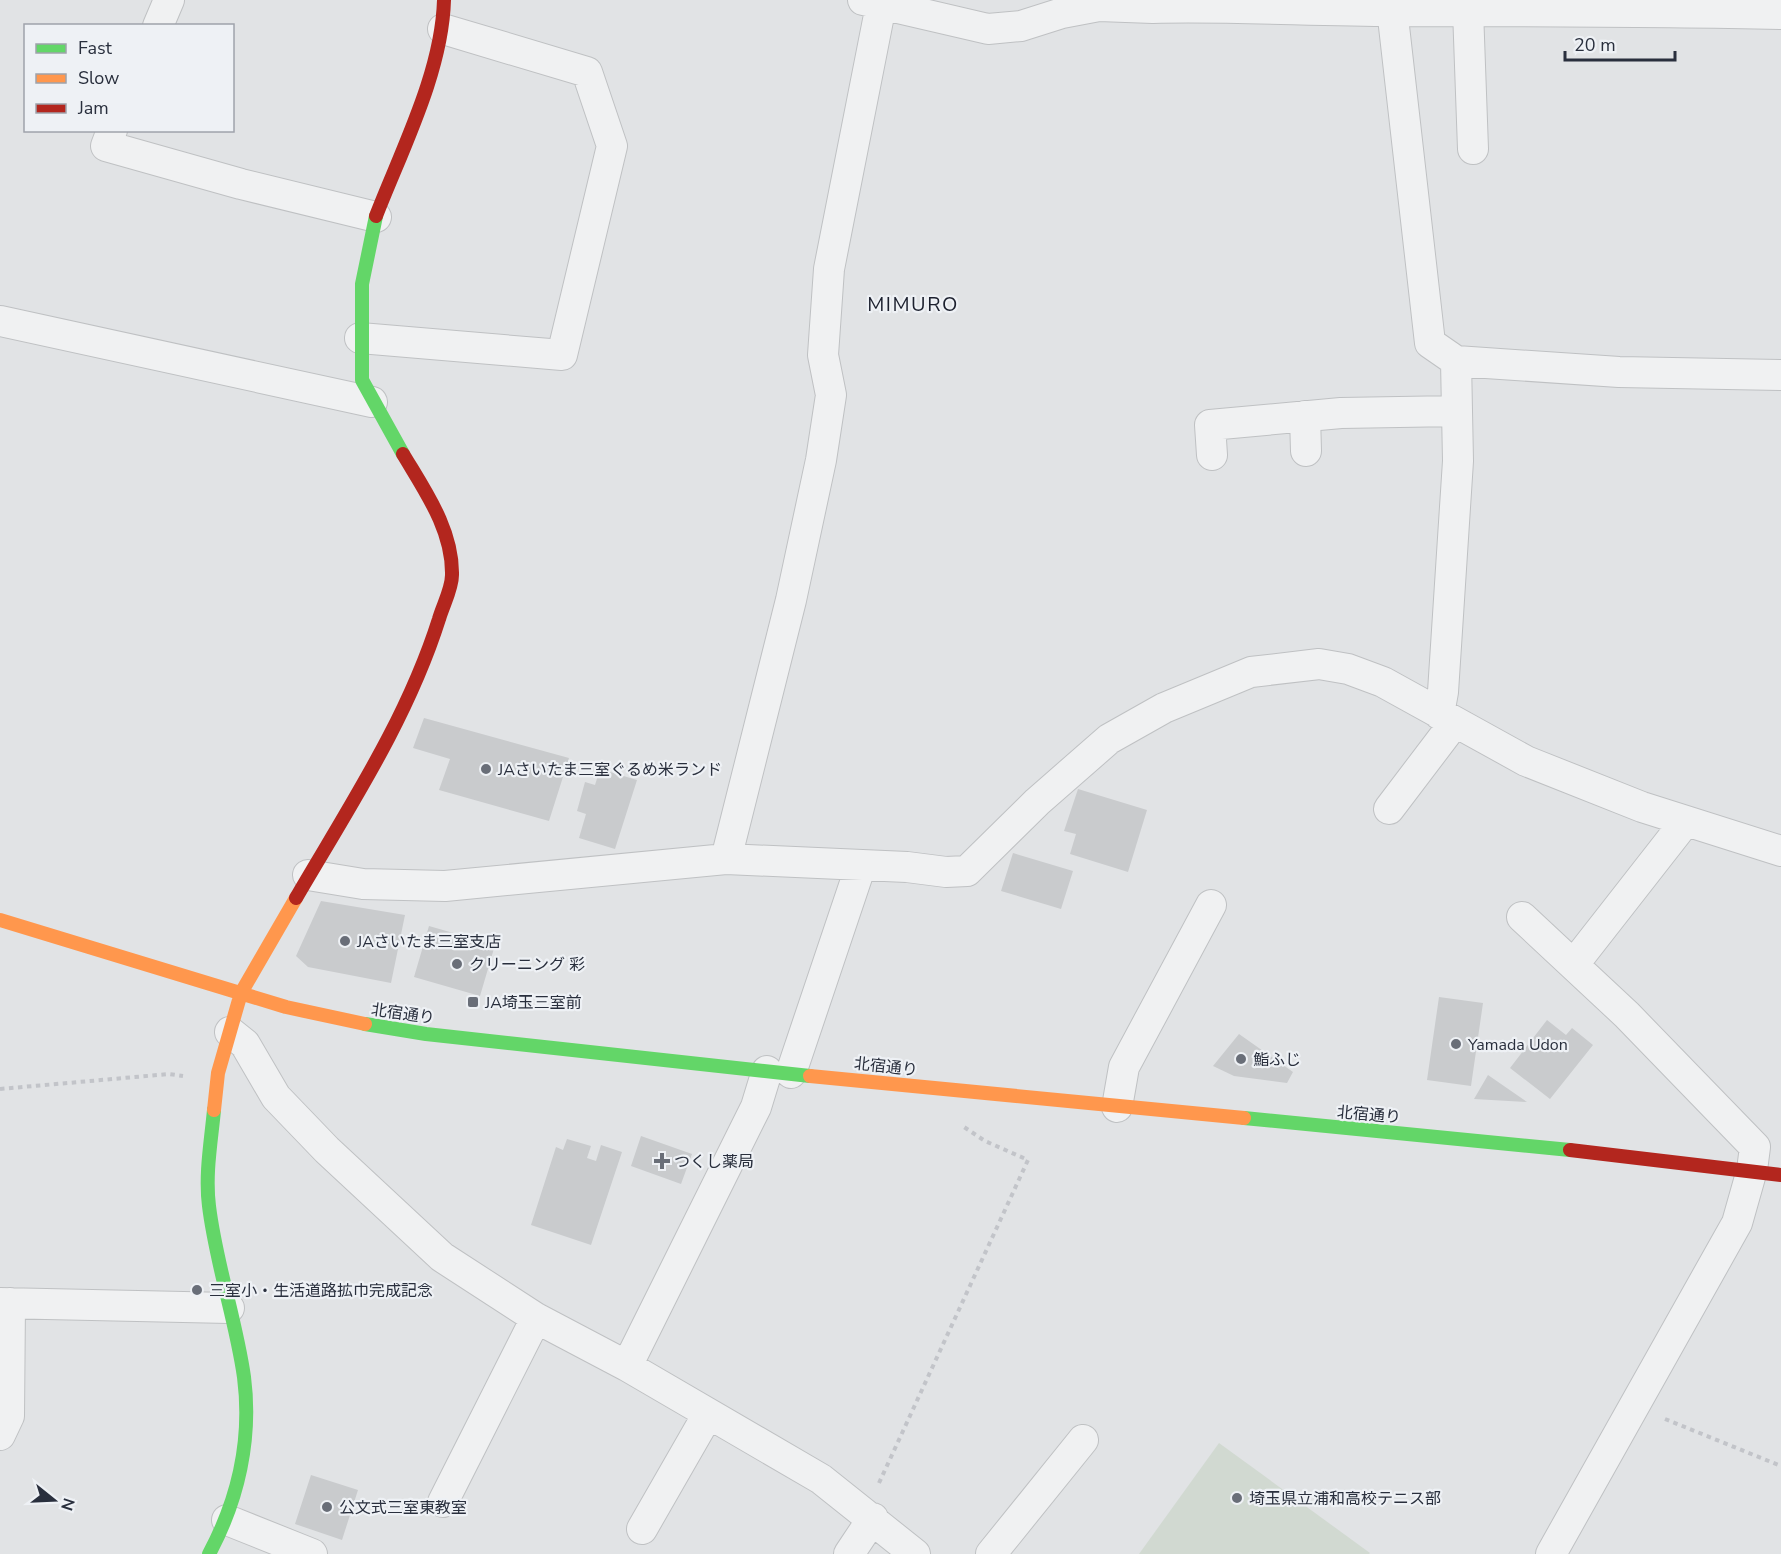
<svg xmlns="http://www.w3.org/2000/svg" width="1781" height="1554" viewBox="0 0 1781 1554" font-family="'Nunito Sans','Noto Sans JP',sans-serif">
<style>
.green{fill:#d1d9d1}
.building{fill:#c9cbcd}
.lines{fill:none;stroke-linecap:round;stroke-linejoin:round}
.street-casing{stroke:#bfc1c3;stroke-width:32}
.path{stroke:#c2c4c9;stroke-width:4;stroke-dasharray:4.5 4.5;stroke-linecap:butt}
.street{stroke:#f0f1f2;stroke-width:30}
.fast{stroke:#63d668;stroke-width:14}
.slow{stroke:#ff974d;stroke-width:14}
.jam{stroke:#b3261e;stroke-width:14}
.poi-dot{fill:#696e78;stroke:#eef1f5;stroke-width:2}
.labels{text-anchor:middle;stroke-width:4.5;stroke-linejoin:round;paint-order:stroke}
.poi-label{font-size:16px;fill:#292f3d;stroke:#eef1f5;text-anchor:start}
.street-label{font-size:16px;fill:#292f3d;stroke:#eef1f5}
.quarter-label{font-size:20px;letter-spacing:1.5px;fill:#1c202e;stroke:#eef1f5}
</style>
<rect width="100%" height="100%" fill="#e1e3e5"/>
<path class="green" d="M1219,1443L1370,1553L1369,1554H1139Z"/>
<path class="building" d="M424,718L569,758L549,821L439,790L450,759L413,748Z
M600,769L637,780L615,849L579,838L586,814L577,811L585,782L595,785Z
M1078,789L1147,810L1128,872L1070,854L1076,834L1064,831Z
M1013,853L1073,871L1061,909L1001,891Z
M321,901L405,915L391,983L308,967L296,956Z
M429,926L495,945L480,996L414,977Z
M1439,997L1483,1003L1471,1086L1427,1080Z
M1547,1020L1566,1035L1572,1028L1593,1045L1550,1099L1510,1068Z
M1239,1034L1293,1072L1287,1083L1234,1076L1213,1066Z
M1488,1075L1527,1102L1474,1099Z
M641,1136L692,1154L681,1184L631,1166Z
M567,1139L591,1146L587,1158L596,1161L601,1145L622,1152L591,1245L531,1225L556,1147L563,1150Z
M311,1475L358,1490L342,1540L295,1524Z"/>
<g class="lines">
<defs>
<path id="street" d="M863,0L988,29L1021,26L1062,13L1099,6L1153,8
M1154,0L1153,8C1233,6 1313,11 1394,11C1523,11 1652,11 1781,14
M1391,0L1430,343L1456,361L1619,372L1781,375
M1468,10L1473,149
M158,26L169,0
M112,130L106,146L241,184L376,217
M0,321L372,402
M360,338L562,355L612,146L587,72L443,29
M1305,416L1306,451
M1212,455L1210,425L1341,413L1457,411
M1439,714L1443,692L1458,461L1456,361
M1389,809L1455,722
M726,859L791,600L821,460L831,395L823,355L829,269L881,5
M308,875L363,884L445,886L726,859L907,867L946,872L967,871L1037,802L1109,739L1164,708L1251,672L1319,664L1348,669L1383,682L1526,761L1642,807L1781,851
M1522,917L1627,1015L1755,1147L1752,1170L1737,1223L1551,1554
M1574,964L1685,822
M230,1032L245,1044L276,1097L327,1150L442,1257L536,1318L627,1366L821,1479L915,1554
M791,1073L861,865
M1117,1107L1124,1067L1211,905
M0,1303L229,1308
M627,1366L756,1107L767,1071
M0,1435L9,1416L10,1303
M443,1502L536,1318
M227,1520L312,1554
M642,1529L708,1414
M849,1554L873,1518
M991,1554L1083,1440"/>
</defs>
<use href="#street" class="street-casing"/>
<path class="path" d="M0,1089L169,1074L183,1076
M1665,1419L1781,1466
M879,1483L1028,1160L985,1141L964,1127"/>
<use href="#street" class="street"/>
<path class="fast" d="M376,216L362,284V380L403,454
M365,1024L426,1034L810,1076
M1244,1118L1570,1150
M209,1554C238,1500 252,1439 244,1377C236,1320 216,1264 209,1206C205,1174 211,1142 214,1110"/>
<path class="slow" d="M0,920L286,1007L365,1024
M810,1076L1244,1118
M214,1110L218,1073L241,993L296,898"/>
<path class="jam" d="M376,216C402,149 442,72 444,0
M296,898C349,807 407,720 439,619C443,605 452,589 452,575C453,530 425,491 403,454
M1570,1150L1781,1175"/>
</g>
<g class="poi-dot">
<circle cx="486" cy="769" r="6"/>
<circle cx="345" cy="941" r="6"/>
<circle cx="457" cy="964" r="6"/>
<rect x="467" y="996" width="12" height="12" rx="3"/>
<circle cx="1456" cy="1044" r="6"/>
<circle cx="1241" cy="1059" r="6"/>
<path d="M659 1152h6v6h6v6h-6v6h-6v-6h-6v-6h6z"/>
<circle cx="197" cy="1290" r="6"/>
<circle cx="1237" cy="1498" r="6"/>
<circle cx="327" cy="1507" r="6"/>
</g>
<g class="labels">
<g class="poi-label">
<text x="498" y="775">JAさいたま三室ぐるめ米ランド</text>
<text x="357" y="947">JAさいたま三室支店</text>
<text x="469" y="970">クリーニング 彩</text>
<text x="485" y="1008">JA埼玉三室前</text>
<text x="1468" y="1050">Yamada Udon</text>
<text x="1253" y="1065">鮨ふじ</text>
<text x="674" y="1167">つくし薬局</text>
<text x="209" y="1296">三室小・生活道路拡巾完成記念</text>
<text x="1249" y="1504">埼玉県立浦和高校テニス部</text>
<text x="339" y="1513">公文式三室東教室</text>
</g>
<g class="street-label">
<text transform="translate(403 1013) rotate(8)" y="6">北宿通り</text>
<text transform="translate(886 1066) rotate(6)" y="6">北宿通り</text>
<text transform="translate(1369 1114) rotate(5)" y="6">北宿通り</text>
</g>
<g class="quarter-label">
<text x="913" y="311">MIMURO</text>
</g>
</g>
<rect x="24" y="24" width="210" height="108" fill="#eef1f5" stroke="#9fa3ab" stroke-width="1.5"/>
<rect x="36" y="44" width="30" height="9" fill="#63d668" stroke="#9fa3ab" stroke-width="1.5"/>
<text x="78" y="54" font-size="18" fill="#292f3d">Fast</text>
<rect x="36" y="74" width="30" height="9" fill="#ff974d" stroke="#9fa3ab" stroke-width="1.5"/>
<text x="78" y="84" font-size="18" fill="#292f3d">Slow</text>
<rect x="36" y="104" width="30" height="9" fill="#b3261e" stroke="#9fa3ab" stroke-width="1.5"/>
<text x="78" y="114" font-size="18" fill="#292f3d">Jam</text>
<g transform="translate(54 1500) rotate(108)" stroke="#eef1f5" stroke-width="4.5" paint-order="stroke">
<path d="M0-4.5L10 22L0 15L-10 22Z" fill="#292f3d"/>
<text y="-9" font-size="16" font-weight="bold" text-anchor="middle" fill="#292f3d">N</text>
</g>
<path d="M1565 51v9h110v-9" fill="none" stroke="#292f3d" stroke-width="3"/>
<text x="1574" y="51" font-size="18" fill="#292f3d" stroke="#eef1f5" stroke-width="4.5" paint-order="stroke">20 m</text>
</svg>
